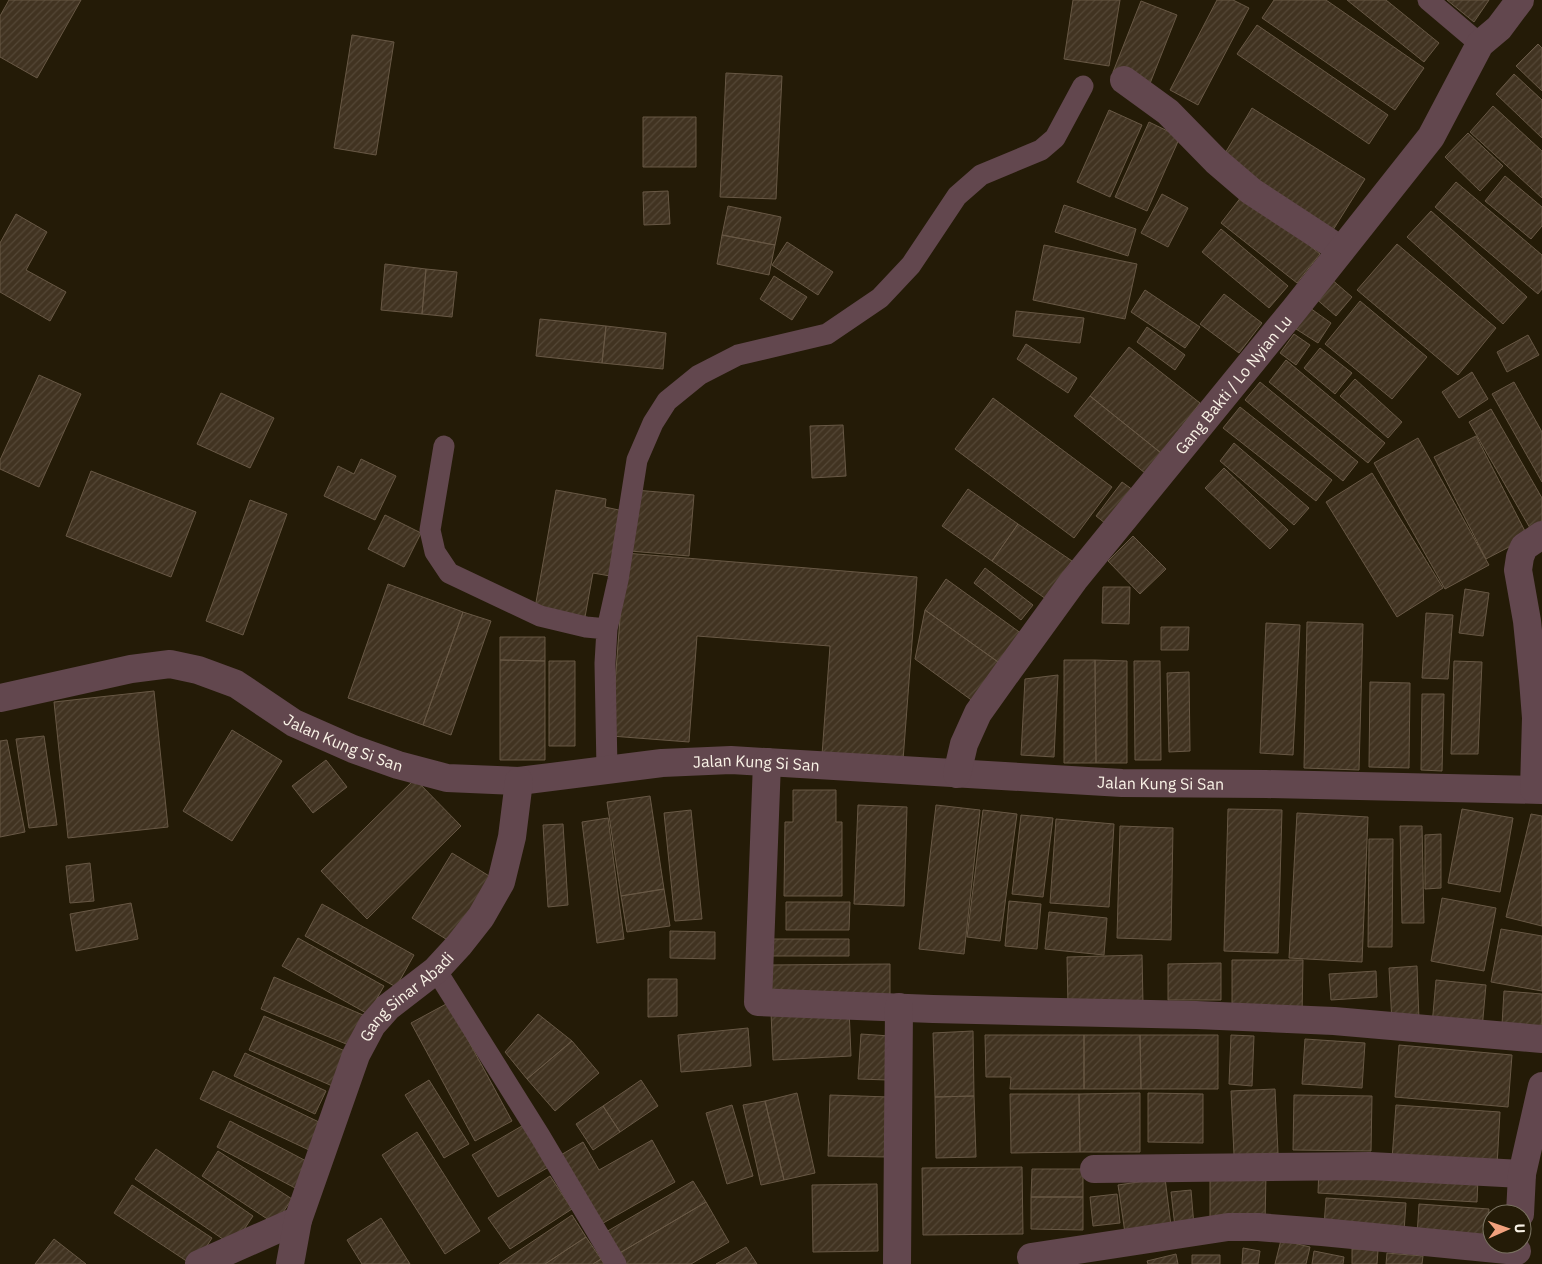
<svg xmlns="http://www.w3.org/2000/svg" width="1542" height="1264" viewBox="0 0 1542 1264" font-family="'IBM Plex Sans',sans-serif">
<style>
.building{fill:url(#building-hatch);stroke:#685845}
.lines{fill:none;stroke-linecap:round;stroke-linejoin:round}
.lane{stroke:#62474e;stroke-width:21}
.street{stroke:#62474e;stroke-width:28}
.labels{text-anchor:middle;stroke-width:4.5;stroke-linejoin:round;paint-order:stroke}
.street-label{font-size:16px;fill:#f9f2e6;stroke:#241b07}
</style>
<defs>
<pattern id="building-hatch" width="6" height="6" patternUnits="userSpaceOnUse" patternTransform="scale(1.25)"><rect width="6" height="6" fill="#413321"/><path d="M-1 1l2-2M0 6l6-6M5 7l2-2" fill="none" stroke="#544736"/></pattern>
</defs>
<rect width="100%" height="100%" fill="#241b07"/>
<path class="building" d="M9,0H81L37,78L0,57V16Z
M1073,0H1120L1109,66L1064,59Z
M1217,0H1233L1249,8L1198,105L1170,90Z
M1274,0H1326L1424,68L1395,110L1262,18Z
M1347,0H1386L1439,43L1424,62Z
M1447,0H1489L1474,22Z
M1141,1L1177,15L1149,86L1113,72Z
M1257,25L1388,115L1369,144L1237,54Z
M352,35L394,42L376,155L334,148Z
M1538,44L1542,48V91L1516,66Z
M726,73L782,76L776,199L720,197Z
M1514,74L1542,100V138L1496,94Z
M1493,106L1542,151V198L1470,132Z
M1252,108L1365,179L1333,230L1221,160Z
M1109,110L1142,125L1110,197L1077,182Z
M643,117H696V167H643Z
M1149,122L1180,137L1147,211L1115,197Z
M1468,133L1503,166L1480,191L1445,157Z
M1505,176L1542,207V226L1531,239L1485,201Z
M1456,182L1542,255V289L1538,294L1435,207Z
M668,191L670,224L644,225L643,192Z
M1245,192L1320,254L1297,283L1221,223Z
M1162,194L1188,208L1168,247L1141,233Z
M1064,205L1136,229L1128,256L1055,232Z
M728,206L781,217L775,245L722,235Z
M1431,211L1527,297L1503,324L1407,237Z
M16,214L47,232L26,270L66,292L50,321L0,292V243Z
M1221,229L1288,286L1269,308L1202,252Z
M722,235L775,245L769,275L717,264Z
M787,242L833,272L818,295L772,265Z
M1397,244L1496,328L1458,375L1357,290Z
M1044,245L1137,264L1125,319L1033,300Z
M385,264L426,269L422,314L381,310Z
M426,269L457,272L452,317L422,314Z
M774,276L807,297L792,320L760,299Z
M1330,278L1352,297L1336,316L1314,297Z
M1145,290L1200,327L1185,348L1131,312Z
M1224,294L1262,323L1239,353L1200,324Z
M1360,301L1427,357L1392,399L1325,344Z
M1310,308L1331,323L1318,343L1296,329Z
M1016,311L1084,318L1080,343L1013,336Z
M540,319L606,326L602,363L536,356Z
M606,326L666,333L663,369L602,363Z
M1147,327L1185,355L1175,370L1137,342Z
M1294,334L1310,345L1296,365L1280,353Z
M1528,335L1539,355L1507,372L1497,352Z
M1026,344L1077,378L1068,393L1017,359Z
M1129,347L1200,403L1161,453L1090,396Z
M1320,348L1352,373L1335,394L1304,368Z
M1286,360L1385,443L1368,463L1269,382Z
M1472,372L1488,399L1459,418L1442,392Z
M39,375L81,394L39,487L0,469V460Z
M1355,379L1402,422L1388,438L1340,396Z
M1260,382L1358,462L1343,481L1245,400Z
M1514,382L1542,432V482L1492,394Z
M221,393L274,418L250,468L197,444Z
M1090,396L1161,453L1145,473L1074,416Z
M993,398L1112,487L1074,538L955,449Z
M1240,407L1332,480L1316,501L1223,428Z
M1491,409L1542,498V530L1534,535L1469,422Z
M843,425L846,476L812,478L810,426Z
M1476,436L1528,537L1486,559L1434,457Z
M1418,438L1489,565L1445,589L1374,463Z
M1234,443L1309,508L1294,525L1220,461Z
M361,459L396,476L375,520L324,496L338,466L354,474Z
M1224,468L1288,530L1270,549L1205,488Z
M91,471L196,512L171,577L66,536Z
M1372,473L1443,588L1397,617L1326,502Z
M1122,482L1137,493L1110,527L1096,516Z
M968,489L1018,524L992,561L942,526Z
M556,490L606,499L605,507L628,512L616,577L593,573L585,617L535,608Z
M635,490L694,495L689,556L630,551Z
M250,500L287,514L243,635L206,621Z
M385,515L421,533L404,567L368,549Z
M1018,524L1072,561L1046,599L992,561Z
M1133,536L1166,569L1140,594L1108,561Z
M625,553L917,577L903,760L822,755L830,646L697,636L689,742L611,736Z
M985,568L1033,605L1021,620L974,583Z
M946,579L1029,639L1008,669L925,610Z
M388,584L463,612L423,725L348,698Z
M1103,587H1130L1129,624L1102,623Z
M1465,589L1489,593L1483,636L1459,633Z
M925,610L1008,669L981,707L915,659Z
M463,612L491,621L451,735L423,725Z
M1426,613L1453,615L1448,679L1422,678Z
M1307,622L1363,624L1359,770L1304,768Z
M1266,623L1300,625L1293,755L1260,753Z
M1161,627H1189L1188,650H1161Z
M500,637H545V661L500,660Z
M500,660L545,661V760H500Z
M1064,660H1095L1096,763H1064Z
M1095,660L1127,661V763H1096Z
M549,661H575V746H549Z
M1134,661H1160L1161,760H1135Z
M1454,661L1482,662L1478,754H1451Z
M1189,672L1190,751L1169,752L1167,673Z
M1058,675L1054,757L1021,755L1025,679Z
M1370,682L1410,683L1409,768L1369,767Z
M154,691L168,827L68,838L54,702Z
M1422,694H1444L1442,771L1421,770Z
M232,730L282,761L232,841L183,811Z
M44,736L57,825L29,828L16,739Z
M7,740L25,832L0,837V741Z
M326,760L347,787L313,813L292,786Z
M415,779L461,826L367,919L321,871Z
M793,790H836V822H842V896H784L785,822H793Z
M650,796L664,889L621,896L607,802Z
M858,805L907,807L904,906L854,904Z
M936,805L980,810L964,954L919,949Z
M1228,809L1282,810L1278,953L1224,951Z
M1462,809L1513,818L1500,892L1448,883Z
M691,810L702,919L675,921L664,813Z
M983,810L1017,814L1000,941L967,937Z
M1297,813L1368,817L1362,962L1289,958Z
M1531,814L1542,816V926L1506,917Z
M1021,815L1053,818L1043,897L1012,894Z
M608,818L624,939L597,943L582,822Z
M1056,819L1114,824L1109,907L1050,903Z
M563,824L568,905L548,907L543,825Z
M1120,826L1173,828L1171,940L1117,938Z
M1400,826H1422L1424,923H1402Z
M1441,834V888L1425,889V835Z
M1369,839H1393L1392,947H1368Z
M452,853L494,879L454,944L412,918Z
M90,863L94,901L70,903L66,866Z
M664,889L670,926L627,932L621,896Z
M1442,898L1496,908L1484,971L1431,961Z
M1009,901L1041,904L1037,949L1005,946Z
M786,902H850L849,930H786Z
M131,903L138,939L76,951L70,914Z
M322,904L414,955L396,987L305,936Z
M1049,912L1107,918L1104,955L1045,949Z
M1501,929L1542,936V991L1491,982Z
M670,931L715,932V959L670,958Z
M298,938L384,986L368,1014L282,966Z
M769,939H849V956H769Z
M1142,955L1143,1004L1068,1006L1067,957Z
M1232,960H1303L1302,1016L1232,1015Z
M1221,963V1000H1168V964Z
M890,964V999L768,1000V965Z
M1417,966L1419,1020L1392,1022L1389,968Z
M1376,971L1377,997L1331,1000L1329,974Z
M274,977L363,1015L351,1046L261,1009Z
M648,979H677V1016L648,1017Z
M1436,980L1486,985L1482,1029L1432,1025Z
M1504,991L1542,994V1028L1502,1025Z
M448,1003L512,1121L475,1141L411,1023Z
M849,1008L851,1056L773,1060L771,1012Z
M538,1014L572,1041L527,1079L505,1052Z
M264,1016L352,1054L337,1088L249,1050Z
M748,1028L751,1066L681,1072L678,1035Z
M973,1031L974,1096L935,1097L933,1033Z
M861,1034L890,1036L888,1080L858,1079Z
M985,1035H1084V1089H1010L1011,1077H986Z
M1084,1035H1140L1141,1089H1084Z
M1140,1035H1218V1089H1141Z
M1231,1035L1254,1036L1252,1086L1229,1084Z
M1305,1039L1365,1043L1362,1088L1302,1084Z
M572,1041L599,1073L555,1111L527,1079Z
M1399,1045L1512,1055L1508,1107L1395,1097Z
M245,1053L326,1091L315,1114L234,1076Z
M213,1071L321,1123L309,1150L200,1099Z
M429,1080L469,1144L444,1158L405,1095Z
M641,1080L658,1106L620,1132L603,1106Z
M1275,1089L1278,1153L1234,1155L1231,1091Z
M797,1093L815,1173L784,1180L765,1101Z
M1140,1093V1152H1080L1079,1094Z
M1148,1093L1203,1094V1143L1148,1142Z
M1010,1094H1079L1080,1152L1011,1153Z
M830,1095L889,1097L888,1157L828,1156Z
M1294,1095L1372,1096L1371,1151L1293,1150Z
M974,1096L976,1157L936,1158L935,1097Z
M765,1101L784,1180L761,1185L743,1105Z
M732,1105L753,1176L727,1184L706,1113Z
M1396,1105L1500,1112L1497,1166L1392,1159Z
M603,1106L620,1132L593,1150L576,1124Z
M230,1121L310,1163L297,1189L217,1147Z
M527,1123L552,1165L498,1197L472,1155Z
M417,1132L480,1231L445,1254L382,1155Z
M652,1140L675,1182L598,1226L559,1156L583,1142L599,1170Z
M156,1149L253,1216L233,1246L135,1179Z
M218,1151L292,1199L275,1224L202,1176Z
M1022,1167L1023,1234L923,1235L922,1168Z
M1319,1168L1478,1178L1477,1202L1318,1193Z
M1032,1169H1083V1197H1031Z
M1210,1174H1266L1265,1223H1210Z
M550,1176L572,1209L510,1249L488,1218Z
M1165,1178L1171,1226L1125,1233L1118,1185Z
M693,1181L706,1202L618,1254L606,1232Z
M877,1184L878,1251L813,1252L812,1185Z
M132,1185L212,1238L195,1264H191L114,1213Z
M1191,1190L1194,1226L1175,1227L1171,1192Z
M1117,1194L1120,1223L1093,1226L1090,1197Z
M1031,1197H1083V1230L1031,1229Z
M1326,1198L1406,1203L1404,1231L1324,1226Z
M706,1202L729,1242L691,1264H624L618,1254Z
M1419,1204L1489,1209L1487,1241L1417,1236Z
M572,1215L586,1237L545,1264H499Z
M381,1218L410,1264H362L347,1240Z
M586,1237L601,1259L593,1264H545Z
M54,1239L86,1264H35Z
M1281,1240L1310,1247L1306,1264H1275Z
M746,1247L757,1264H716Z
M1243,1248L1260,1251L1258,1264H1242Z
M1352,1249L1378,1250L1377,1264H1352Z
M1314,1251L1344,1257L1343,1264H1312Z
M1387,1253L1423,1256L1422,1264H1386Z
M1176,1254L1178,1264H1148L1147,1261Z
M1192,1255H1220V1264H1192Z
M601,1259L604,1264H593Z"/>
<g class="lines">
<path class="lane" d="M1428,0L1480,44
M444,446L430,530L435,552L449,573L540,616L586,627L607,629L605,663L607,769
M607,629L618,580L637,460L653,423L667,401L699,375L738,355L827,334L880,298L911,265L957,196L981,175L1041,150L1055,138L1083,86
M436,970L540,1136L616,1264"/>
<g class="street">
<path d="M1124,80L1168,112L1216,161L1251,191L1341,250"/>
<path id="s1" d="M0,698L131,669L170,664L198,670L236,684L294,723L353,749L398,765L447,778L519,781L662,763L731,760L1122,783L1266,784L1542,790"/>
<path d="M767,762L758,1002L933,1009L1196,1015L1334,1021L1542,1039"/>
<path id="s2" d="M957,774L964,744L978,713L1008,671L1074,580L1294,310L1431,137L1480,44L1499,28L1520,0"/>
<path d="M1534,789L1536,718L1533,680L1527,621L1518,570L1520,557L1524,547L1542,535"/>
<path d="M1094,1169L1370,1166L1522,1174"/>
<path d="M1520,1214L1522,1174L1542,1086"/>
<path d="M1031,1257L1228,1227H1258L1322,1232L1517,1251"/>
<path d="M199,1264L298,1220"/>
<path id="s3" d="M290,1264L298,1220L356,1055L372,1025L388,1007L436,970L459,945L481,917L501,882L512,837L519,781"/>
<path d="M897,1264L899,1007"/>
</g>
</g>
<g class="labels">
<g class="street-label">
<text dy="6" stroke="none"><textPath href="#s2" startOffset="481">Gang Bakti / Lo Nyian Lu</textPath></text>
<text dy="6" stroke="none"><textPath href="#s1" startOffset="366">Jalan Kung Si San</textPath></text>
<text dy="6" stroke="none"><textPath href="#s1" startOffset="786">Jalan Kung Si San</textPath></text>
<text dy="6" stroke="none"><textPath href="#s1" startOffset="1191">Jalan Kung Si San</textPath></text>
<text dy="6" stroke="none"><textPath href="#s3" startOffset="298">Gang Sinar Abadi</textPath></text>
</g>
</g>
<g transform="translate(1507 1229) rotate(88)"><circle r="24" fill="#241b07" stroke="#797160"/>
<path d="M0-4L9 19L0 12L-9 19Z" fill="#f1a17d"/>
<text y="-8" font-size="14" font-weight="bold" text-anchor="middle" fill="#f9f2e6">U</text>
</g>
</svg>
